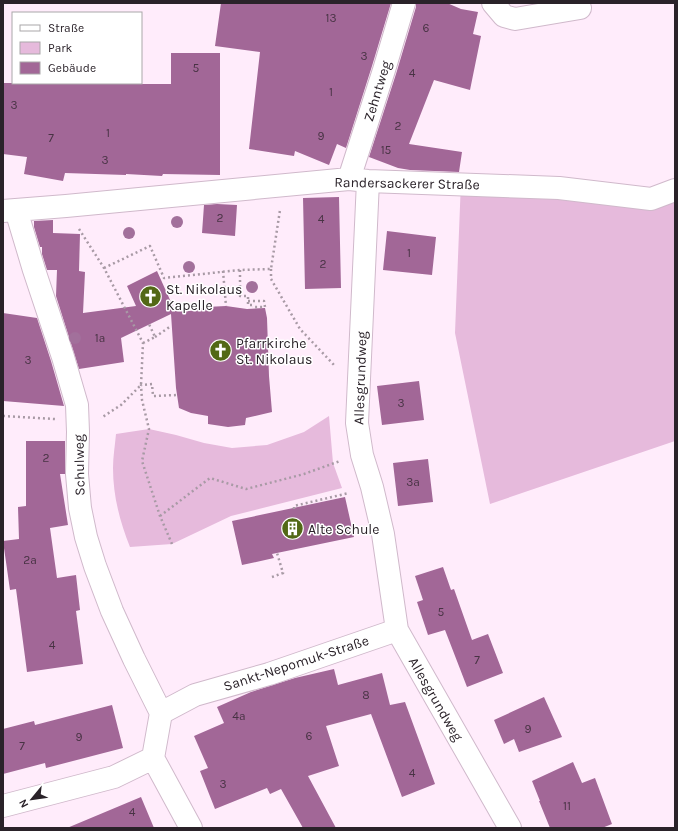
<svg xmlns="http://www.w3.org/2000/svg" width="678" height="831" viewBox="0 0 678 831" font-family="Karla,sans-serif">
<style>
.green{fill:#e6badc}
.building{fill:#a26797}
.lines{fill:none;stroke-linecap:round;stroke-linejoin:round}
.minor-casing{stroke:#d0b9cb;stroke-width:24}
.path{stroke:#a89aa5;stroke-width:2.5;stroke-dasharray:2 3;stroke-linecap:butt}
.minor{stroke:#fff;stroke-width:22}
.tree{fill:#a2709b}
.labels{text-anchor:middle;stroke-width:3;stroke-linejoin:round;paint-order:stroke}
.number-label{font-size:12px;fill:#483344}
.street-label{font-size:14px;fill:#2a2229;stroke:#fff}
.poi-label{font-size:14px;fill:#2a2229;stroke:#fff;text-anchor:start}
</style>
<rect width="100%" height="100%" fill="#ffecfb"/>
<path class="green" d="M461,181L675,190V441L490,504L455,333Z
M329,416L333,463L342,488L231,516L172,544L130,547C120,522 113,496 113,468C113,457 115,445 116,434L149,429L176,435L204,443L232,448L267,445L304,432Z"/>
<path class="building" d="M221,3H391L372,66L346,148L337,144L329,165L295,151L294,156L249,149L260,52L215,46Z
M416,3H447L461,9L478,12L473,34L481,36L470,90L434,80L409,144L462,152L459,172L410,170L398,168L369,157L396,74L416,7Z
M171,53H220V175L163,174L162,176L126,174V175L65,173L63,181L24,174L27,157L3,154V83H130V84H171Z
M339,197L341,288L305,289L303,198Z
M217,204L237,205L235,236L202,233L204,205Z
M53,220V233L80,234L79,271L85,272L83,313L136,306L127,286L157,271L175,311H190L206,307L226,306L247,309L265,308L267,318L269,376L272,412L246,418L245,425L228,427L208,424V416L191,413L179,408L176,388L171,314L121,338L124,362L79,369L56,296L57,270H47L42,254V247H40L34,227V221Z
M387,231L436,237L432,275L383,270Z
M3,313L37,318L51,361L64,406L3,401Z
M419,381L424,420L382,425L377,386Z
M26,441H65V474H60L68,525L50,528L57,578L76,575L80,610L76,611L83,664L27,672L16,589L10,590L3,541L19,539L18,507L26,506Z
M428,459L433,502L398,506L393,463Z
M345,497L354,537L272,554L274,558L242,565L232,521Z
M443,567L451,590L454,589L472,640L488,634L503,673L467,687L445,630L428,635L417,602L423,600L415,576Z
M334,669L338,685L382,673L390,705L405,702L435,784L402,797L371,714L326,726L339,766L308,776L336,828H303L281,789L270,794L267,788L215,809L200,771L208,768L194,736L224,723L217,707L251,692L295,678Z
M544,697L562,737L519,752L514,739L504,744L494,720Z
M112,705L123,748L46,768L45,763L3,774V729L34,721L35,725Z
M573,762L582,783L595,778L612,824L602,828H550L539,801H540L532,781Z
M141,797L154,828H67Z"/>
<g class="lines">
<defs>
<path id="minor" d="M493,3L504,16L515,19L580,8
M349,179L384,70L404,3
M368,181L357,423L362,455L372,487L383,534L397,630L510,828
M16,210L34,270L63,357L77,405L78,432L77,474L80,508L86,537L95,566L112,611L134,659L161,713
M3,211L66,206L349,179L368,181L559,188L651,199L675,190
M3,806L114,777L153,758
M191,828L153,758L161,713L195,695L269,674L397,630"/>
</defs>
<use href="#minor" class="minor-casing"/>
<path class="path" d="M79,229L104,268L143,343L141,385L121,405L101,418
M104,268L150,246L164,278L240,270L271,269L280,210
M271,269V279L300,329L335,366
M240,270V296H248V305H252
M223,271L226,306
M248,301H264L265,307H252
M155,337L171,326
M143,343L155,337L149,324
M3,416L55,419
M294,509V506L349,493
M160,516L210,478L246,489L304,474L340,461
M172,544L160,516L142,461L149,429L142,400L141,385L152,384L153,396L177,395
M272,577L283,573L277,553"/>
<use href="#minor" class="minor"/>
</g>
<g class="tree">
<circle cx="177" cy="222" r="6"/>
<circle cx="129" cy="233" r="6"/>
<circle cx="189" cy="267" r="6"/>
<circle cx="252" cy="287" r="6"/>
<circle cx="75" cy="338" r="6"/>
</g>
<defs>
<symbol id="church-disc" viewBox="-11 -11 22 22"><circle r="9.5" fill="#526816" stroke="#fff"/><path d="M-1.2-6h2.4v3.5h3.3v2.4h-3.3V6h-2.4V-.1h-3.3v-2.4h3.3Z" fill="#fff"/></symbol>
<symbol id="building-disc" viewBox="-11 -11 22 22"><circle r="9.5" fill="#526816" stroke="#fff"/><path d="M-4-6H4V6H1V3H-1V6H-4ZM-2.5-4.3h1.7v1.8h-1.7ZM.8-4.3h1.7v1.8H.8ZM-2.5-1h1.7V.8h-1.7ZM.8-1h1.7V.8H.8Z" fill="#fff"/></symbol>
</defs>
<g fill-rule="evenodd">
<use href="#church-disc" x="138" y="284" width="25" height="25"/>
<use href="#church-disc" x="208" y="338" width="25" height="25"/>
<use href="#building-disc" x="280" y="516" width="25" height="25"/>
</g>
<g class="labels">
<g class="number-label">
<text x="331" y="22">13</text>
<text x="426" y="32">6</text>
<text x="364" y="60">3</text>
<text x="196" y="72">5</text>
<text x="412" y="77">4</text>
<text x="331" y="96">1</text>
<text x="14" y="109">3</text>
<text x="398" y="130">2</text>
<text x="108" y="137">1</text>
<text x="321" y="140">9</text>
<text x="51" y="142">7</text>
<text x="386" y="154">15</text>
<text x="105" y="164">3</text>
<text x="220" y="222">2</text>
<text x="321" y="223">4</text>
<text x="409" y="257">1</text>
<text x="323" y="268">2</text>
<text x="100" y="342">1a</text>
<text x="28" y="364">3</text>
<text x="401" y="407">3</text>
<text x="46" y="462">2</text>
<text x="413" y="486">3a</text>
<text x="30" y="564">2a</text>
<text x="441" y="616">5</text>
<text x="52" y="649">4</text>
<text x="477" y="664">7</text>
<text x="366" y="699">8</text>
<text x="239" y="720">4a</text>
<text x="528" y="733">9</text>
<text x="309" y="740">6</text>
<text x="79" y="741">9</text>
<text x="22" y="750">7</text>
<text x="412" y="777">4</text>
<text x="223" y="788">3</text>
<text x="567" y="810">11</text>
<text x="132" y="816">4</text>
</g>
<g class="street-label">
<text transform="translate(377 91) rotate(-73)" y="5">Zehntweg</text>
<text transform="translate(407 183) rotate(1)" y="5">Randersackerer Straße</text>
<text transform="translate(360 378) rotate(-88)" y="5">Allesgrundweg</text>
<text transform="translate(79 465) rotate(-91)" y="5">Schulweg</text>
<text transform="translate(296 663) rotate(-18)" y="5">Sankt-Nepomuk-Straße</text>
<text transform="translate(436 699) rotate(60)" y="5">Allesgrundweg</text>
</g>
<g class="poi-label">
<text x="166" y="294">St. Nikolaus<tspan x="166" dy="16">Kapelle</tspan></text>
<text x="236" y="348">Pfarrkirche<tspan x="236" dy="16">St. Nikolaus</tspan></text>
<text x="308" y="534">Alte Schule</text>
</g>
</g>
<rect width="678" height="831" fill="none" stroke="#2a2229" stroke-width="8"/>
<rect x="12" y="12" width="130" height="72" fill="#ffffff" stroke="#aaa7a9"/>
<rect x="20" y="25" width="20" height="6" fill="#ffffff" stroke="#aaa7a9"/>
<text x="48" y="32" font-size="12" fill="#2a2229">Straße</text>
<rect x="20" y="42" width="20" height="12" fill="#e6badc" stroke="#aaa7a9"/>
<text x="48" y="52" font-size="12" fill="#2a2229">Park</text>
<rect x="20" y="62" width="20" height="12" fill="#a26797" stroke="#aaa7a9"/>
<text x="48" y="72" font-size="12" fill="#2a2229">Gebäude</text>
<g transform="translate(32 799) rotate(241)" stroke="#ffffff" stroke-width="3" paint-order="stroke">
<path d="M0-3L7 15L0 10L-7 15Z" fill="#2a2229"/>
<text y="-6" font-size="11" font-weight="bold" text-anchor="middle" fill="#2a2229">N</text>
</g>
</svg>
